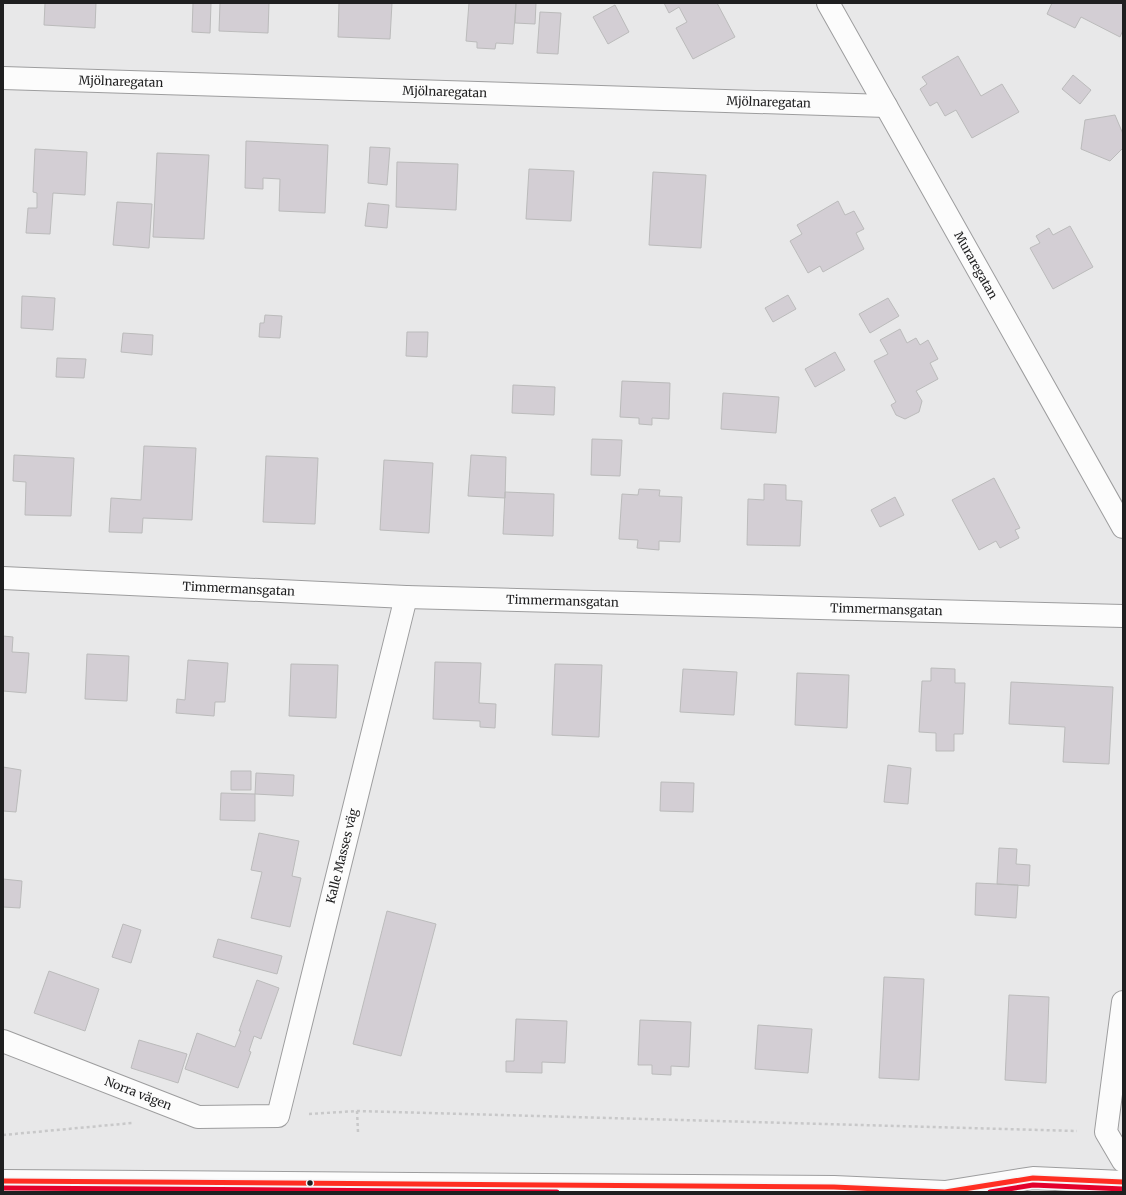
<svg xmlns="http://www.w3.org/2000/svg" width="1126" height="1195" viewBox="0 0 1126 1195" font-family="Merriweather,serif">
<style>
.building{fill:#d3ced4;stroke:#bbb}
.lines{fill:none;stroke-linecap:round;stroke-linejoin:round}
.street-casing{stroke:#9d9d9e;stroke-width:24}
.secondary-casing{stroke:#9d9d9e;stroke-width:24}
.path{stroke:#c8c8c9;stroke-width:2.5;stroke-dasharray:3 3;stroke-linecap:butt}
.street{stroke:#fcfcfc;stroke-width:22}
.secondary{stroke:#fcfcfc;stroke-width:22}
.bus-1-casing{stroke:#f5f6f8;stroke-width:8}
.bus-2-casing{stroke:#f5f6f8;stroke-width:8}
.bus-1{stroke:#ff2e22;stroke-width:5}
.bus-2{stroke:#e4002b;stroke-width:5}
.bus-dot{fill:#1f1f20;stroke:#f5f6f8;stroke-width:1.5}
.labels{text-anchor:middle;stroke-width:3.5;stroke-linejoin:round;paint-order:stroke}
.street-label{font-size:12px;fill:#1f1f20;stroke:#f5f6f8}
</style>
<rect width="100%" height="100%" fill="#e8e8e9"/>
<path class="building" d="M45,3H96L95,28L44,25Z
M193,3H211L210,33L192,32Z
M220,3H269L268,33L219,31Z
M339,3H392L390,39L338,37Z
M469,3H516L513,44L496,43L495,49L477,48V42L466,41Z
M516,3H536L535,24L515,23Z
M664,3H717L735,37L693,59L676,28L687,22L679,7L669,13Z
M1052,3H1123V30L1120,37L1081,17L1075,28L1047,14Z
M615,5L629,32L608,44L593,17Z
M540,12L561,13L558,54L537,53Z
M958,56L981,96L1002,84L1019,112L972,138L956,110L945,116L937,102L930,106L920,89L927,84L922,77Z
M1073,75L1091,90L1080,104L1062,89Z
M1115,115L1123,134V148L1110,161L1081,149L1085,120Z
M246,141L328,145L325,213L279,211L280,179L263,178V189L245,188Z
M370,147L390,148L387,185L368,183Z
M35,149L87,152L85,195L53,193L50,234L26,233L28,208H37V193L33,192Z
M157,153L209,155L204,239L153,237Z
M397,162L458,164L456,210L396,207Z
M529,169L574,171L571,221L526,219Z
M653,172L706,175L701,248L649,245Z
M838,201L845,215L854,211L864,229L856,233L864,249L823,272L820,266L808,273L790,241L802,234L797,225Z
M117,202L152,204L149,248L113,245Z
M368,203L389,205L387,228L365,226Z
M1070,226L1093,267L1053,289L1030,248L1040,243L1036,236L1049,228L1053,235Z
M788,295L796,309L773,322L765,308Z
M22,296L55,298L53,330L21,328Z
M888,298L899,316L870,333L859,314Z
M265,315L282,316L280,338L259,337L260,323H264Z
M900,329L907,343L916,338L920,345L928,340L938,359L930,363L938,379L916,391L922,401L919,412L905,419L896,415L891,405L896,402L874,361L888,354L880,340Z
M407,332H428L427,357L406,356Z
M123,333L153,335L152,355L121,352Z
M835,352L845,370L815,387L805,369Z
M57,358L86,359L84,378L56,377Z
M622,381L670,383L669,419L652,418V425L639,424V418L620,417Z
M513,385L555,387L554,415L512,413Z
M723,393L779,397L776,433L721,429Z
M592,439L622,440L620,476L591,475Z
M144,446L196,448L192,520L143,518L142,533L109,532L111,498L141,500Z
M14,455L74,458L71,516L25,515L26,482L13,481Z
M471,455L506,457L505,498L468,496Z
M266,456L318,458L315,524L263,522Z
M384,460L433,463L429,533L380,530Z
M994,478L1020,528L1015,530L1019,538L1000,548L996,541L979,550L952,500Z
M764,484L786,485V500L802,501L800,546L747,545L748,499L764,500Z
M639,489L660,490L659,496L682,497L680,542L659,541V550L637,548L638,540L619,539L622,494L638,495Z
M505,492L554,494L553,536L503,534Z
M895,497L904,515L880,527L871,510Z
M3,636L13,637L12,652L29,653L26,693L3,691Z
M87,654L129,656L127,701L85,699Z
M188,660L228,663L225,702H215L214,716L176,713L177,699L185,700Z
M435,662L481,663L479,703L496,704L495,728L480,727V721L433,719Z
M291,664L338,665L336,718L289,716Z
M555,664L602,665L599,737L552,735Z
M931,668L955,669V683H965L963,734H954V751H936V733L919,732L922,681H931Z
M683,669L737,672L734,715L680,712Z
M797,673L849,675L847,728L795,725Z
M1011,682L1113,687L1109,764L1063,762L1065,727L1009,724Z
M888,765L911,768L908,804L884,802Z
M3,767L21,770L16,812L3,811Z
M231,771H251V790H231Z
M256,773L294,775L293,796L255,794Z
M661,782L694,783L693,812L660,811Z
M221,793L255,794V821L220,820Z
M259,833L299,841L292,876L301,878L290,927L251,918L262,872L251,870Z
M999,848L1017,849L1016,864L1030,865L1029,886L997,884Z
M3,879L22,881L20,908L3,907Z
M976,883L1018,885L1016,918L975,915Z
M387,911L436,924L401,1056L353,1044Z
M123,924L141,930L131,963L112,957Z
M218,939L282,956L277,974L213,957Z
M49,971L99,989L85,1031L34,1013Z
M884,977L924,979L919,1080L879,1078Z
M257,980L279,988L261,1039L254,1036L249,1051L251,1052L238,1088L185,1069L197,1033L235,1047L241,1031H239Z
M1009,995L1049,997L1046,1083L1005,1080Z
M516,1019L567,1021L565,1063L542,1062V1073L506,1072V1061H514Z
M640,1020L691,1022L689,1067L671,1066V1075L652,1074V1065H638Z
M758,1025L812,1029L808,1073L755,1069Z
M139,1040L187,1054L178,1083L131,1068Z"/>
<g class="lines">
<defs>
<g id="street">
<path id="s1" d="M828,3L1123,527"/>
<path id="s2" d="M3,78L886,106"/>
<path id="s3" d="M3,578L406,597L1123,616"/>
<path d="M1123,1002L1106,1132L1123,1161"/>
<path id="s4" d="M3,1041L198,1117L278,1116L406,597"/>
</g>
<path id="secondary" d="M3,1181L834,1187L945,1192
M945,1192L1033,1178L1123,1182"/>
</defs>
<use href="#street" class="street-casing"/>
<use href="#secondary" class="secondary-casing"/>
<path class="path" d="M357,1111L358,1132
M309,1114L357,1111L1077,1131
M3,1135L132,1123"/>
<use href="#street" class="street"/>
<use href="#secondary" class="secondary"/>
<defs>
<path id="bus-1" d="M3,1181L834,1187L945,1192L1033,1178L1123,1182"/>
<path id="bus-2" d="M3,1188L557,1192
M990,1192L1033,1185L1123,1189"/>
</defs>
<use href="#bus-1" class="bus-1-casing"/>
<use href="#bus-2" class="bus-2-casing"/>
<use href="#bus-1" class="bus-1"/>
<use href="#bus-2" class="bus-2"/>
</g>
<circle class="bus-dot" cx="310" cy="1183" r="3.5"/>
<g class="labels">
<g class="street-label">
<text dy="4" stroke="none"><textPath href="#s2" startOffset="118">Mjölnaregatan</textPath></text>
<text dy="4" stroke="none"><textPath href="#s2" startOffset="442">Mjölnaregatan</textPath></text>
<text dy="4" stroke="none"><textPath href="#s2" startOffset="766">Mjölnaregatan</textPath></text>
<text dy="4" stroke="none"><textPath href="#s1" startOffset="301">Muraregatan</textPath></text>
<text dy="4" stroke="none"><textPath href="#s3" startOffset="236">Timmermansgatan</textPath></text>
<text dy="4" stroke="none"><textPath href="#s3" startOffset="560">Timmermansgatan</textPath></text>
<text dy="4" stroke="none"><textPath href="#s3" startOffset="884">Timmermansgatan</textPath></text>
<text dy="4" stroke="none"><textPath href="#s4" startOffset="557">Kalle Masses väg</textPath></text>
<text dy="4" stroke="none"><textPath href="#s4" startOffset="145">Norra vägen</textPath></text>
</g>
</g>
<rect width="1126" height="1195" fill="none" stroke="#1f1f20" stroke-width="8"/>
</svg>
